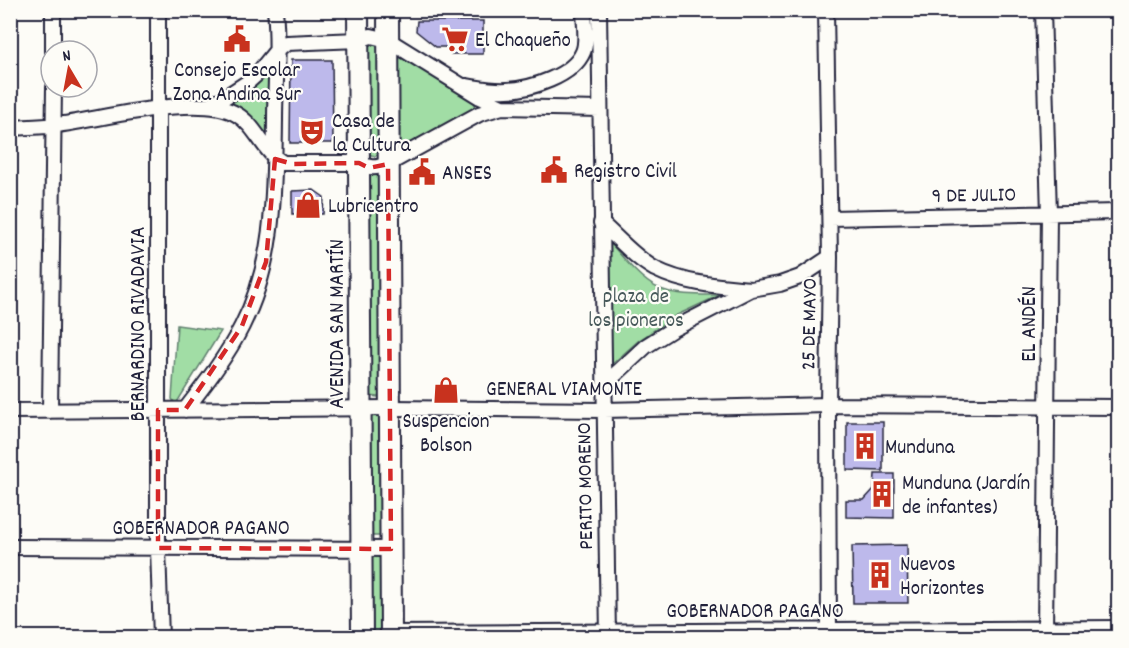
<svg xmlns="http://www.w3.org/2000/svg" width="1129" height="648" viewBox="0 0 1129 648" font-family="Dekko,sans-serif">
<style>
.green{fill:#a1dda5;stroke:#628070;stroke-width:1.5}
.building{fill:#bdb9eb;stroke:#22223b;stroke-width:1.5}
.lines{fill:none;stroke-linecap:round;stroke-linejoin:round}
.minor-casing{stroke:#22223b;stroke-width:18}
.secondary-casing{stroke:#22223b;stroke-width:24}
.minor{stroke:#fdfcf7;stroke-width:14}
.secondary{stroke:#fdfcf7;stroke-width:20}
.marked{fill:none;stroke:#d62828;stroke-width:4.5;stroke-dasharray:12 8;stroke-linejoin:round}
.labels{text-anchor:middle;stroke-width:4.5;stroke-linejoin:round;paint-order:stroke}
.poi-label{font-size:21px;fill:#22223b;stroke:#fdfcf7;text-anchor:start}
.street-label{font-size:21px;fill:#22223b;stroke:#fdfcf7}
.park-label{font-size:21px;fill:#485a5b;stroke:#fdfcf7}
</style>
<rect width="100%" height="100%" fill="#fdfcf7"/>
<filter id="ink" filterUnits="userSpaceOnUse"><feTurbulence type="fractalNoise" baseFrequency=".0167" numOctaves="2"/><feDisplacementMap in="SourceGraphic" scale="12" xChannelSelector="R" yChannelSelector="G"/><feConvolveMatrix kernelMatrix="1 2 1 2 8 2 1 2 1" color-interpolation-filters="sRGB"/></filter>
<g filter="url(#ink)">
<path class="green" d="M373,44L382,47L380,155L375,156L367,154L368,45Z
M397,52L476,102L472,111L400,150L397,148Z
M268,70L267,139L230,104L245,95Z
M382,171V395L378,397L369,396L363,172Z
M607,239C620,254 640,280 658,288C675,296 702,295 720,295L675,316L638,341L610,366Z
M177,325L221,331L176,404L172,399Z
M371,414L381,415L384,533L379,536H372L368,532V416Z
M374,554L384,558L385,637H368L370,557Z"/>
<path class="building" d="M417,21H483V54H451V47H436L416,31Z
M291,60H332L333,143H290Z
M314,190L324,197L323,214H292V191Z
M847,422H883V471L847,470Z
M875,474H894V518L846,517V500H864L874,489Z
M907,545L908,603H853L852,546Z"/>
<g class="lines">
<defs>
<path id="minor" d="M53,10V51
M158,10V548L161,638
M599,10L608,638
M826,10L830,257L828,405L829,638
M1043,10L1049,214L1045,635
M466,86C479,88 493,91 507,90C531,89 573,76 583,52C588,41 584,23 584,10
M208,105L222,99L248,82L259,72L276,51L286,43L358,40L371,36L388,40L480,97L502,107
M10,128C26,127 41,127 56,125C99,120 200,92 236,114C257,126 263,152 283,163H359C370,169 377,168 388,164L479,114L502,107L600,109
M830,218L1118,212
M601,223C618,238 635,258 655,269C685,284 718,286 751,289
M605,384L646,346L673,329L751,289L780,284L800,277L830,257
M185,410C206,383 227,356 242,326C275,262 274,191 275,120C275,84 279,47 275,10
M10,411L390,408L604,410L828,405L1118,407
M50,411L54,87
M10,547L391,549
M391,633L1118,628"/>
<path id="secondary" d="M358,10L362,638
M388,10L391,638"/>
</defs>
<use href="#minor" class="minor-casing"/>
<use href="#secondary" class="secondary-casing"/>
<use href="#minor" class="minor"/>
<use href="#secondary" class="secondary"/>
</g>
</g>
<path class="marked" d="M275,159L293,164L359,163L369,168L388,164L391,549L158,548V410H185L242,326L266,262Z"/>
<defs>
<symbol id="civic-bare" viewBox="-9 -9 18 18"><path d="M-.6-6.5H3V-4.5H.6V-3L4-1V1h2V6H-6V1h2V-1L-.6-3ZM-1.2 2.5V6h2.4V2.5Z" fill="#c8321e" stroke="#fdfcf7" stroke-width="2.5" paint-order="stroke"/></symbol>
<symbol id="supermarket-bare" viewBox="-9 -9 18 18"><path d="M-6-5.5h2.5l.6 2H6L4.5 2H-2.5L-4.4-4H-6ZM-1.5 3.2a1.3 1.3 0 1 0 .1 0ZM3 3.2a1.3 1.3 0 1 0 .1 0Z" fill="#c8321e" stroke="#fdfcf7" stroke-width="2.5" paint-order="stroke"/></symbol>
<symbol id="theatre-bare" viewBox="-9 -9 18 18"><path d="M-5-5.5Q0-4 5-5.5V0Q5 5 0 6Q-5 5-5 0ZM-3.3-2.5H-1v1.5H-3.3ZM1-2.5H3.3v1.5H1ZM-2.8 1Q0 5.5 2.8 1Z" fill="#c8321e" stroke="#fdfcf7" stroke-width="2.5" paint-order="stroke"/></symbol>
<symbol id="shop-bare" viewBox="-9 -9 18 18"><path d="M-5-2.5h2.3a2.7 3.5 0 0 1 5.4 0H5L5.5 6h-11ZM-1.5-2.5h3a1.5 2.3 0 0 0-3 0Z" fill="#c8321e" stroke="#fdfcf7" stroke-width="2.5" paint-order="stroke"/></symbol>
<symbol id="building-bare" viewBox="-9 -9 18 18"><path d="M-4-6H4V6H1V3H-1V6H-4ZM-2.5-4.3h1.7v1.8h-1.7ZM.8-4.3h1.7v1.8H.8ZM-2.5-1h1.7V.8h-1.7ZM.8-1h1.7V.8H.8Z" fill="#c8321e" stroke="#fdfcf7" stroke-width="2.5" paint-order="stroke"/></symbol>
</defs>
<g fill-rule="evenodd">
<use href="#civic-bare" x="218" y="20" width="38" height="38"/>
<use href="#supermarket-bare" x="436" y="20" width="38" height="38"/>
<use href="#theatre-bare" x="293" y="113" width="38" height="38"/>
<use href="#civic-bare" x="535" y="151" width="38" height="38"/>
<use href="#civic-bare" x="403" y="153" width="38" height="38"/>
<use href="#shop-bare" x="289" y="186" width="38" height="38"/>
<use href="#shop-bare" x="427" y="371" width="38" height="38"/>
<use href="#building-bare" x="846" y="427" width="38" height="38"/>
<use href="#building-bare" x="863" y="475" width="38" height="38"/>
<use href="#building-bare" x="861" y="556" width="38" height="38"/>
</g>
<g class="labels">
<g class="poi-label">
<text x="475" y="46">El Chaqueño</text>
<text x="237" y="76" text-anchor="middle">Consejo Escolar<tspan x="237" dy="24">Zona Andina Sur</tspan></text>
<text x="332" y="127">Casa de<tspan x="332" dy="24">la Cultura</tspan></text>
<text x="574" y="177">Registro Civil</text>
<text x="442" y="179">ANSES</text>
<text x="328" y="212">Lubricentro</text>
<text x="446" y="427" text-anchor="middle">Suspencion<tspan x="446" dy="24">Bolson</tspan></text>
<text x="885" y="453">Munduna</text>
<text x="902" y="489">Munduna (Jardín<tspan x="902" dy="24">de infantes)</tspan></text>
<text x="900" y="570">Nuevos<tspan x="900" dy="24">Horizontes</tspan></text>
</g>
<g class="street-label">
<text transform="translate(974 194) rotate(-1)" y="7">9 DE JULIO</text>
<text transform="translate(137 324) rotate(-90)" y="7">BERNARDINO RIVADAVIA</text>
<text transform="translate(336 324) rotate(-90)" y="7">AVENIDA SAN MARTÍN</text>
<text transform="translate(808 324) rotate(-89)" y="7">25 DE MAYO</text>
<text transform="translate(1028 324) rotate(-90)" y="7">EL ANDÉN</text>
<text x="564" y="395">GENERAL VIAMONTE</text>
<text transform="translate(584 486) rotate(-91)" y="7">PERITO MORENO</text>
<text x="201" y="534">GOBERNADOR PAGANO</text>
<text x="755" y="617">GOBERNADOR PAGANO</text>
</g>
<g class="park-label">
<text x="636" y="302">plaza de<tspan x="636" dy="24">los pioneros</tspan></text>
</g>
</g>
<rect width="1129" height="648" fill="none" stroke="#fdfcf7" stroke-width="36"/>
<rect x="18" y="18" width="1093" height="612" fill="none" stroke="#22223b" stroke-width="2" filter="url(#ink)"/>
<g transform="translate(69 69) rotate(350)"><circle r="28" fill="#fdfcf7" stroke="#a5a5ac" stroke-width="1.5"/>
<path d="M0-4.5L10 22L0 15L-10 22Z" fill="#c8321e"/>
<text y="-9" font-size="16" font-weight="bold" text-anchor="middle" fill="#22223b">N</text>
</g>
</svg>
